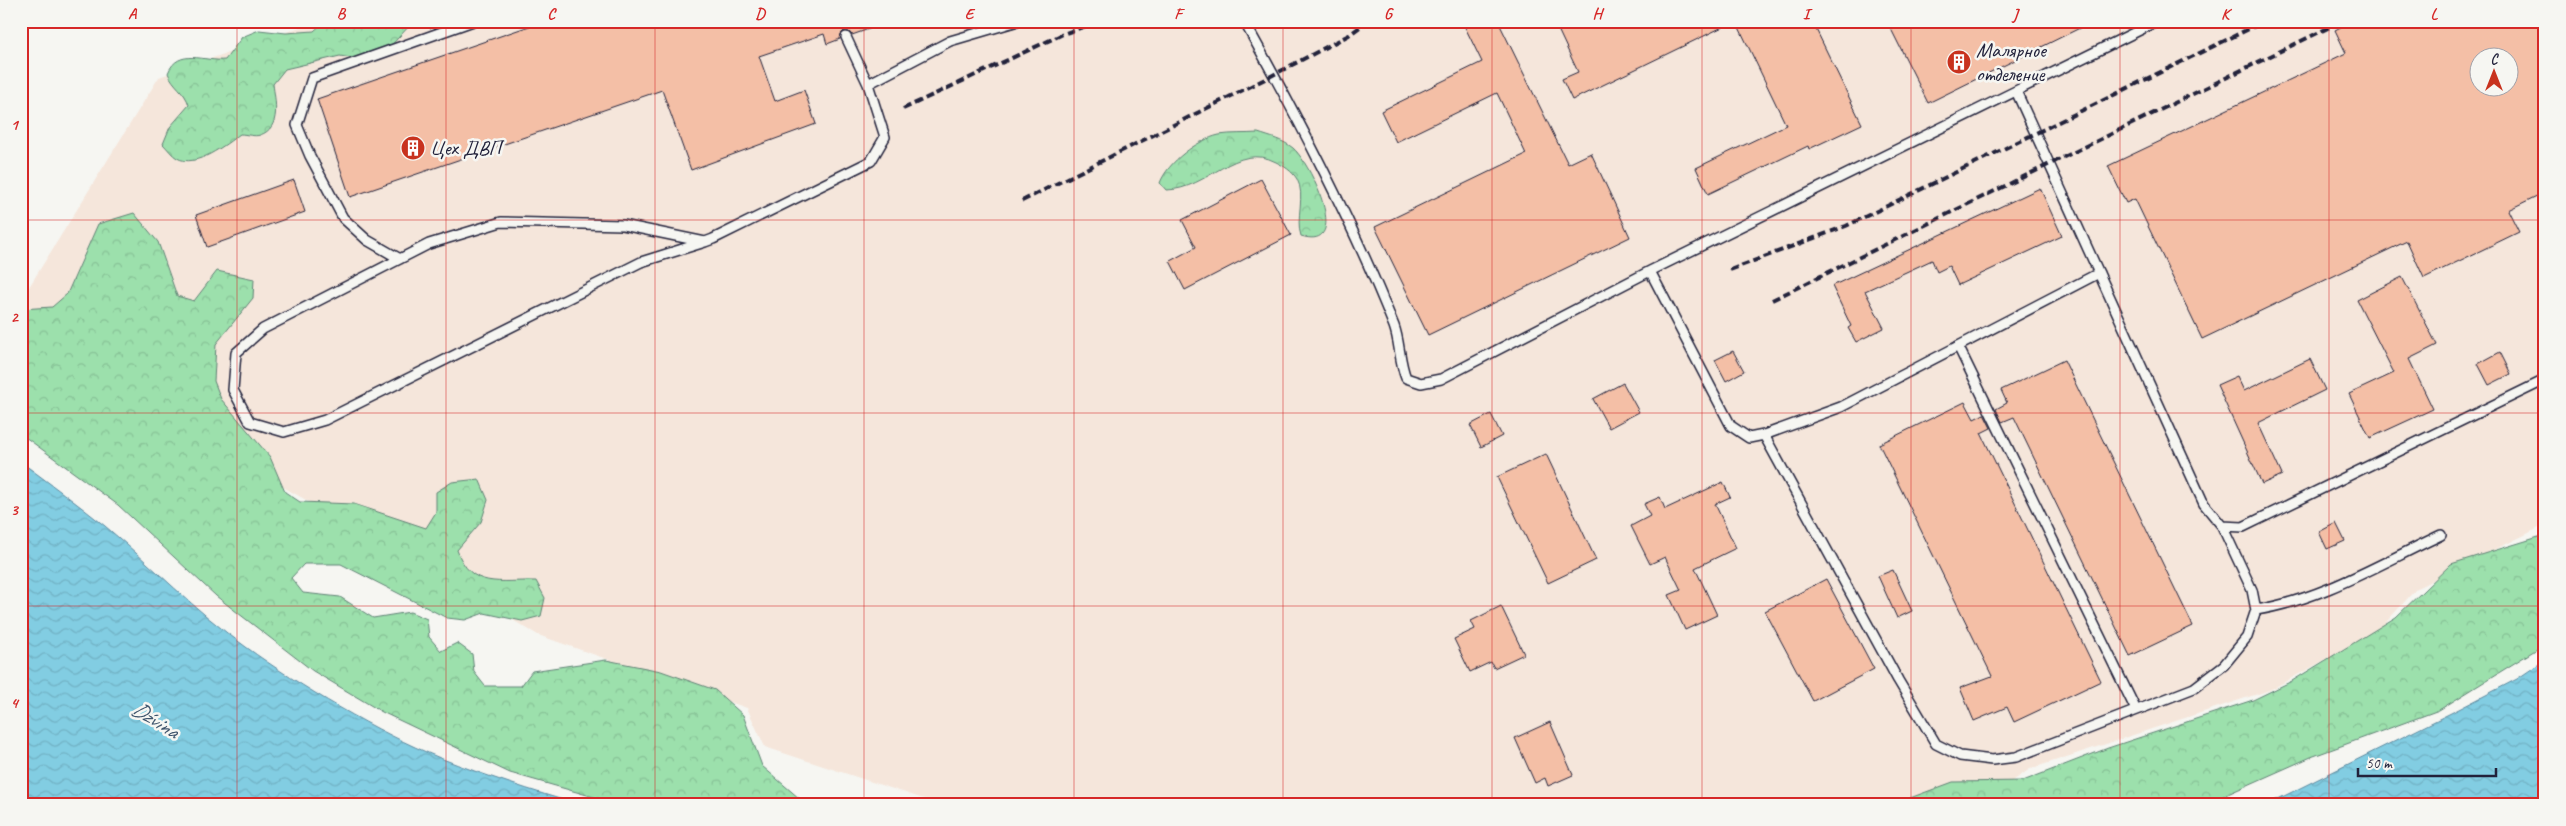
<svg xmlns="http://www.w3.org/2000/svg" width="2566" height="826" viewBox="0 0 2566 826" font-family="Caveat,sans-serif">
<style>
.built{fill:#f5e6db;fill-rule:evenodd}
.forest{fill:url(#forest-crowns);stroke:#5f8174}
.water{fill:url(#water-waves);stroke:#5c899f}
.building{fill:#f4bfa6;stroke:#22223b;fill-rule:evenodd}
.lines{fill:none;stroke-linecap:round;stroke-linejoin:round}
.lane-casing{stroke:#22223b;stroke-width:12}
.lane{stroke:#f6f6f2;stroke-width:9}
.rail{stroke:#22223b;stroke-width:4;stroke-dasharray:8 4;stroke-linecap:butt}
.grid{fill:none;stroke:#d62828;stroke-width:1;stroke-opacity:0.55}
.labels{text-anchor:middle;stroke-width:5;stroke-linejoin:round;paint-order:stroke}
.poi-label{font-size:21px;fill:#22223b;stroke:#f6f6f2;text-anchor:start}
.water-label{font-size:22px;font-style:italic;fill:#3f556d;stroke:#f6f6f2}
.neatline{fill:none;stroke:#d62828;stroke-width:2}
.grid-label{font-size:16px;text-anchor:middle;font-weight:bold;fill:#d62828}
</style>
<defs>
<pattern id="forest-crowns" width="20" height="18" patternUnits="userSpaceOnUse" patternTransform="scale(1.25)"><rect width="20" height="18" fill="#9ce0ac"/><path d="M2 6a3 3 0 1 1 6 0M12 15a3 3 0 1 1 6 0" fill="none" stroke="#86c095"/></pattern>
<pattern id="water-waves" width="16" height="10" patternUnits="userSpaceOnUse" patternTransform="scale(1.25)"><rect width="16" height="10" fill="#82cde2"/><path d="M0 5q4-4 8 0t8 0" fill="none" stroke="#70b0c3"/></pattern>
</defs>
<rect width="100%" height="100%" fill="#f6f6f2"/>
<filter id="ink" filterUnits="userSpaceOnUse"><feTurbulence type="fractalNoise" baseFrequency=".02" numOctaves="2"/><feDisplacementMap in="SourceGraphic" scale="10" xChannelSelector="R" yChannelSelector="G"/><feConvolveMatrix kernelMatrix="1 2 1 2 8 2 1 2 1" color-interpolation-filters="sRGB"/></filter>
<g filter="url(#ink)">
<path class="built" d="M317,21H2545V525L2417,588L2378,631L2270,690L2030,769L2004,787L1926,805H942L765,747L747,708L538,635L374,538L174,426L21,332V300L159,77ZM2478,58H2508V88H2478Z"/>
<path class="forest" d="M325,21H433L412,23L386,51L369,61L340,56L285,69L273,84C275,100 282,128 260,135C255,137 246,134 240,134C226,144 196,169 177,158C172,155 168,149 163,144L170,127L189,105C185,91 173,86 168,73C178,47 205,62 225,60L242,37L259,30L286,33L314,31Z
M1258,133C1270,137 1283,140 1293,148C1310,162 1353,252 1301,236C1295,219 1306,195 1297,179C1292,171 1284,166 1276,162C1236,141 1208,190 1166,190L1160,183C1168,162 1197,140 1219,135C1231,133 1245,134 1258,133Z
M134,213L158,242L177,296L194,301L217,271L254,279L253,298L216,344L214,381L221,399L270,457L285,492L300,502L354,504L426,528L436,512V492L452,482L479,479L488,500L481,522L457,550C471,590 499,580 536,581L545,598L541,616L522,621L484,613L465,620L447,618L341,564H304L291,578L303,593L340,597L373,618L410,612L427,619L429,637L441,651L457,643L472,654L474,672L485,686H521L532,671L606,660L661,671L715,690L743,715L762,766L807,805H622L510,773L382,712L313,671L216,596L118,505L21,434V309L52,307L67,294L98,224Z
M2545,535V644L2439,710L2311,757L2203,805H1907L1910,798L1953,782L2023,781L2108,748L2253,700L2292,681L2396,617L2451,564Z"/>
<path class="water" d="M21,462C49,483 78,504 105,526C153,566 195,611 246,647C301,687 377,732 440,758C486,776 532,791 580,805H21Z
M2545,660V805H2266L2457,710L2517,679Z"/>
<path class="building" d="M544,21H885L886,23L852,35L849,32L844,31L841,34L840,39L827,44L824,34L759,56L775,101L804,90L816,124L691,170L662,90L350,197L317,99Z
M1462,21H1498L1568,164L1591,153L1630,237L1428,335L1375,227L1526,154L1497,93L1396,142L1381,111L1482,62Z
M1554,21H1735L1572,100L1562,79L1578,72Z
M1736,21H1812L1862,124L1809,149L1808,146L1708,194L1696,168L1786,125Z
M1887,21H2094L1928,103Z
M2352,21H2545V192L2508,210L2519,232L2424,278L2407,241L2202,339L2135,199L2126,203L2108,166L2346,53L2335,30ZM2478,58H2508V88H2478Z
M1261,179L1291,235L1185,290L1170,261L1196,247L1182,220Z
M294,180L305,212L207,247L196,215Z
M2040,188L2062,236L1958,285L1949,266L1937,272L1932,260L1865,291L1884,328L1856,342L1848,328L1851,326L1832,286Z
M2402,277L2437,345L2409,359L2433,409L2370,438L2349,394L2394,373L2357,300Z
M1733,351L1744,371L1726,381L1715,360Z
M2500,352L2511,374L2489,385L2478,364Z
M2310,359L2325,390L2258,423L2282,475L2262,484L2217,385L2237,376L2244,391Z
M2064,360L2193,626L2130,656L2014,417L2002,422L1996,409L2007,403L2001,390Z
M1623,383L1639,412L1609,428L1593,399Z
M1965,402L1974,419L1984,414L1991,428L1981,433L2101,681L2014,722L2007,707L1974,721L1960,688L1992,676L1879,444Z
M1491,414L1502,436L1481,447L1470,425Z
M1546,454L1596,560L1548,583L1497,477Z
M1723,482L1730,497L1715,504L1736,548L1695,568L1717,615L1685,630L1669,595L1681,590L1665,557L1650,564L1631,526L1650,516L1644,504L1660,497L1665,509Z
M2336,523L2345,541L2327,549L2319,532Z
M1893,570L1912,611L1897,618L1878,576Z
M1826,579L1874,669L1813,701L1765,611Z
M1501,606L1524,654L1494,668L1491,662L1470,672L1454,639L1475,629L1471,621Z
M1550,722L1573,775L1548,786L1545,778L1535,783L1515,738Z"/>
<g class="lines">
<defs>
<path id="lane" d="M1244,21C1299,120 1352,221 1394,326C1400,342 1399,361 1406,378L1421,383L1441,379L1650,271L2158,21
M846,37L868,84L950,41L1018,21
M2016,91L2204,504L2222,526L2243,527L2545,380
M705,242L623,225L501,222L429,244L263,329L236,353L233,390L250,422L284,432L325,420L641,262L705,242L713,239L871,161L885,137L868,84
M400,259L367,240L343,218L310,156L297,125L312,78L473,21
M1650,271L1731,426L1749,438L1764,435L1841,407L2099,273
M1958,346L2136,710
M1764,435L1898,680L1936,744L1960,756L1992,760L2016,757L2194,688L2224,665L2247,637L2256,610L2252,590L2222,526
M2256,610C2321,600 2381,563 2441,535"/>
</defs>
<use href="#lane" class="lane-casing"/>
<use href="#lane" class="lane"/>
<path class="rail" d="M903,109L1063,34L1100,21
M1022,201L1273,75L1349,35L1368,21
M1730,270L1846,226L2265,21
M1772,300L2342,21"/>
</g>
</g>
<path class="grid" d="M237,21V805M446,21V805M655,21V805M864,21V805M1074,21V805M1283,21V805M1492,21V805M1702,21V805M1911,21V805M2120,21V805M2329,21V805M21,220H2545M21,413H2545M21,606H2545"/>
<defs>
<symbol id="building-disc" viewBox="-11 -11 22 22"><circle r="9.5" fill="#c8321e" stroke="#f6f6f2"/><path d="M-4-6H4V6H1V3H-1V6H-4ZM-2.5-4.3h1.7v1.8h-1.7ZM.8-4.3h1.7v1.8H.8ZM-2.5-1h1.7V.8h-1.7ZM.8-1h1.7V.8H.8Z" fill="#fff"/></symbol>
</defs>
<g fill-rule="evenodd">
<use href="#building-disc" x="1945" y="48" width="28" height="28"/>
<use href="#building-disc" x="399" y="134" width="28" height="28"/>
</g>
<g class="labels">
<g class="poi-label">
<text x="1976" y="57">Малярное<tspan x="1976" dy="24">отделение</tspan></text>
<text x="430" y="155">Цех ДВП</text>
</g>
<g class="water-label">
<text transform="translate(156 719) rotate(32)" y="8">Dźvina</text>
</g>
</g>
<rect width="2566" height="826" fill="none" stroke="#f6f6f2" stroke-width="55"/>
<g transform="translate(2494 72)"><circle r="24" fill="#f6f6f2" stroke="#a1a1a9"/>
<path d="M0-4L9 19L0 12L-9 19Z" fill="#c8321e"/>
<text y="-8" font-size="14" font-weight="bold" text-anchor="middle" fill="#22223b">С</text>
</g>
<path d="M2358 768v8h138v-8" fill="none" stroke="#22223b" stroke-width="2.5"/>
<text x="2366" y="768" font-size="15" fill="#22223b" stroke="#f6f6f2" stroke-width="4" paint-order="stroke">50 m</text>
<rect x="28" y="28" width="2510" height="770" class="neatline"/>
<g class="grid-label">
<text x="132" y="19">A</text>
<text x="341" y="19">B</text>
<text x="551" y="19">C</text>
<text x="760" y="19">D</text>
<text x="969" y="19">E</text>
<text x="1178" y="19">F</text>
<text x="1388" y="19">G</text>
<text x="1597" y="19">H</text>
<text x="1806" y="19">I</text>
<text x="2015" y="19">J</text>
<text x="2225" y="19">K</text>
<text x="2434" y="19">L</text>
<text x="14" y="130">1</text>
<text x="14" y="322">2</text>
<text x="14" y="515">3</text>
<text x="14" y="708">4</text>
</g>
</svg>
